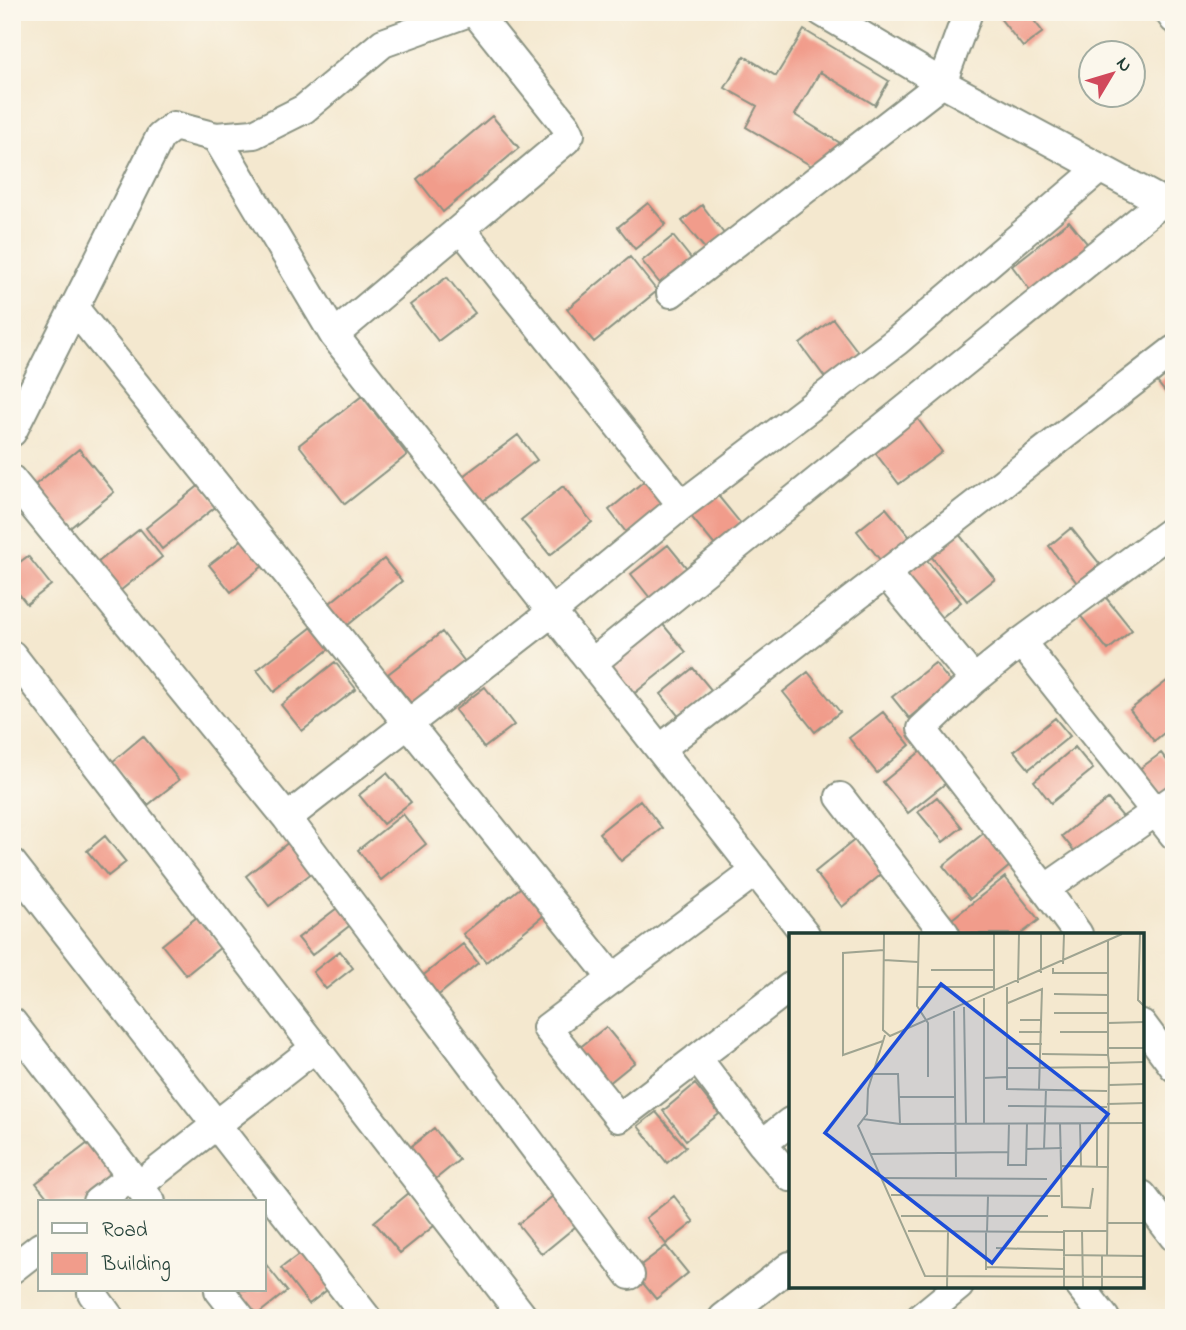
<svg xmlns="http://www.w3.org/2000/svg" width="1186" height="1330" viewBox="0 0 1186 1330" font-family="'Indie Flower',sans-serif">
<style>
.building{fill:#f19c8b}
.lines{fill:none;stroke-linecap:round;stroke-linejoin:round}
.street-casing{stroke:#8a9282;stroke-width:32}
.street{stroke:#fff;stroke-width:28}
.inset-road{fill:none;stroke:#9fa491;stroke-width:2}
.view{fill:#1d4ed8;fill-opacity:0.15;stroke:#1d4ed8;stroke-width:3.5}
.inset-edge{fill:none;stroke:#1f3d34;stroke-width:3.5}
</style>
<rect width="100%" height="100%" fill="#fbf7ec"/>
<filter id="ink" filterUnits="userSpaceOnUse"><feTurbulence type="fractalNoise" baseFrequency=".0143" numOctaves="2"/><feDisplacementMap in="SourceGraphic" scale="14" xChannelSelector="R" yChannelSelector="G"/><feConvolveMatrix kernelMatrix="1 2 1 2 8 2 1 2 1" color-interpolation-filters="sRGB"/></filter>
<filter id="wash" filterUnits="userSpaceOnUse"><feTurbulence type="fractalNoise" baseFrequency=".00686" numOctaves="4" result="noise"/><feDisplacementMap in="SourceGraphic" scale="28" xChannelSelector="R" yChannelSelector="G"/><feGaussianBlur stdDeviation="1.57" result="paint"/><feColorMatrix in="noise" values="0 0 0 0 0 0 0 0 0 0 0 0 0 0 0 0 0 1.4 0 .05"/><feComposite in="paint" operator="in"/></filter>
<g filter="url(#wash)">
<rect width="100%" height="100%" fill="#f4e8cf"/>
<g id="blocks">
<path class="building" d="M995,12H1027L1043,32L1023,47Z
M804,30L889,81L875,105L820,72L795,115L840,143L815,168L746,127L757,106L725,88L744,56L776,76Z
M492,116L519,148L443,212L417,179Z
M648,203L666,224L635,249L618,227Z
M702,205L725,235L706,250L682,221Z
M1069,221L1094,252L1036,298L1012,266Z
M673,236L693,261L662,286L642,261Z
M630,257L657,291L594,342L567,309Z
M447,277L475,313L438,341L410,305Z
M833,319L865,361L832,387L800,344Z
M1174,368V403L1157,382Z
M362,396L407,455L345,504L299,445Z
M917,418L942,452L899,484L873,450Z
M518,435L537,460L479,504L459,479Z
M79,449L114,492L65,532L30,489Z
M649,477L670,503L629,536L609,510Z
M201,484L218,505L162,549L146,528Z
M563,486L592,522L550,555L521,520Z
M715,492L747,531L721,553L689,514Z
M886,508L914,542L885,566L857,531Z
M1071,528L1100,564L1077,583L1049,546Z
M140,529L162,557L115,595L92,567Z
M958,533L995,579L967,601L930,555Z
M248,535L269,561L231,592L209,565Z
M668,545L691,573L654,603L631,574Z
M28,556L51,585L27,604L12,585V568Z
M925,558L961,602L932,625L896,580Z
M384,559L402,581L343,629L325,607Z
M1103,594L1132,630L1108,650L1079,614Z
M660,621L686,652L631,696L606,665Z
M316,624L333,646L274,692L257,670Z
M442,632L469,667L415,708L388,674Z
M335,662L356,689L302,731L281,705Z
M935,663L951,683L909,718L892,697Z
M693,668L713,692L680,718L661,694Z
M808,672L840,712L815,732L783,692Z
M1172,677L1174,725L1154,741L1130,710Z
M485,687L514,725L484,748L455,710Z
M883,712L910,745L877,773L849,738Z
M1055,718L1070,736L1029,769L1014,751Z
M143,736L179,780L148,805L112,762Z
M926,747L951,779L908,813L883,782Z
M1075,747L1093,769L1051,803L1034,781Z
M1161,753L1174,769V790L1158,803L1134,773Z
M387,773L411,802L383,824L359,795Z
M937,797L962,827L943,842L918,812Z
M1108,799L1129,824L1083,862L1062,836Z
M640,800L662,828L621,861L599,833Z
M403,814L426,844L381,880L358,850Z
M985,832L1011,865L970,899L943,866Z
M105,836L126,862L108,876L87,851Z
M294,838L317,869L269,906L246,876Z
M857,838L884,872L842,907L815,872Z
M1005,877L1039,920L1021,934H956L947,923Z
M525,884L548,912L486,962L463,934Z
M345,902L358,919L312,955L298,938Z
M197,917L221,947L186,975L162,945Z
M463,944L478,963L435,998L420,978Z
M340,951L353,968L326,989L313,972Z
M606,1027L635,1062L603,1088L574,1052Z
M695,1084L719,1114L686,1140L663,1111Z
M656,1112L686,1147L667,1163L638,1126Z
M434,1128L459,1160L427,1186L402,1154Z
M92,1140L122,1180L92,1202H51L36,1183Z
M558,1192L581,1222L542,1254L518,1224Z
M409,1193L435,1225L400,1253L374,1222Z
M674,1196L694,1222L666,1244L646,1218Z
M666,1246L688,1273L656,1299L633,1271Z
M308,1248L336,1283L309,1304L281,1268Z
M264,1262L287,1291L253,1318L225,1290H264Z"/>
</g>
</g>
<g filter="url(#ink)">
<use href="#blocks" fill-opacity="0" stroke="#8a9282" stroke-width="2"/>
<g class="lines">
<defs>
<path id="street" d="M822,12L942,83L1174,208
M1169,12L1174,19
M216,137L334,335L805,934
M461,229L682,505
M671,293L942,83L968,12
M74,308L613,979
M334,335L566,140L570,134L566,126L475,12
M12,432L160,137L174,126L216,137L254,134L304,109L383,43L469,12
M12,480L287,818L630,1275
M886,574L974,680
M1021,642L1174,835
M12,655L524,1318
M592,663L1162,202
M660,749L1174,350
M840,797L945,934
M287,818L552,612L682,505L897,341L1099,169
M12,863L367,1318
M756,871L547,1028L619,1118L790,987
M1045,889L1174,799
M1078,934L1045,889L922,729L974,680L1021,642L1174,529
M12,1022L151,1202
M1142,1024L1174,1067
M697,1058L762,1144L790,1177
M762,1144L790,1122
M138,1186L316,1047
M1142,1195L1174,1237
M97,1202L131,1176
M12,1269L40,1247
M1080,1286L1105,1318
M219,1290L241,1318
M92,1293L110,1318
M723,1318L790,1266
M920,1318L959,1286"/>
</defs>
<use href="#street" class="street-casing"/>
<use href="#street" class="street"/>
</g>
</g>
<g transform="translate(789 933)">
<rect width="355" height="355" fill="#f4e8cf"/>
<path class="inset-road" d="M95,1L94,97L101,103L333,1M130,1L128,73L139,90V144M205,1V57M351,1L349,67L356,74M95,27L129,29M274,31L275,1M264,35V40H319M142,37H205M252,40V1M229,50L230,1M129,54H205M218,54V156L318,158M265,61L319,62M219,70L253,56L250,156M175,74L177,190M165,78L167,244M265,80H319M231,87H253M319,90V8M230,99H253M271,99H318M96,102L79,156L78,181L69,193L136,343L356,344M94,108L54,122V20L95,17M231,111H253M319,115V90L356,89M356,115H319V122L320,130L356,129M253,121L319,122M217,135L320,134M84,141H109L111,191M195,145L217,144M320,152L356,151M110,164H166M318,171L356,170M219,173L318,174M74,186L111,191L356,190M195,190V65M220,190L219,232H237L238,190M271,190L273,274L301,275L304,255M291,190L292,233M308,190V234M237,216L273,215M255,216L257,156M82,221L219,219M273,233L320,234M94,245L258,246M102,262L271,263M112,283H259M319,290H356M293,297L294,354M119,298L274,299M197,299V337M198,299L199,263M207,315L274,317M274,322L356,323M313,322V354M318,322L320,130M197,334L275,336M158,354L159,299M275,354V298H319"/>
<path class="view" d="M152,51L319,181L203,330L36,200Z"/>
<rect width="355" height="355" class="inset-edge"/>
</g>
<rect width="1186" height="1330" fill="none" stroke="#fbf7ec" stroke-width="42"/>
<rect x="38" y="1200" width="228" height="91" fill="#fbf7ec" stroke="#a3ada2" stroke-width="2"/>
<rect x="52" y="1223" width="35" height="10" fill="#ffffff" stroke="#a3ada2" stroke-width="2"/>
<text x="102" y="1236" font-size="21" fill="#1f3d34">Road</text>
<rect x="52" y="1253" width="35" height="21" fill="#f19c8b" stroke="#a3ada2" stroke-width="2"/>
<text x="102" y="1270" font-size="21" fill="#1f3d34">Building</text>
<g transform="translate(1112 74) rotate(52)"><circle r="33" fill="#fbf7ec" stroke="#a3ada2" stroke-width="2"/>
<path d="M0-5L12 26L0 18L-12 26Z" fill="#d1495b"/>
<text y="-10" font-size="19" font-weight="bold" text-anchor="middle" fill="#1f3d34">N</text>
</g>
</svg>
